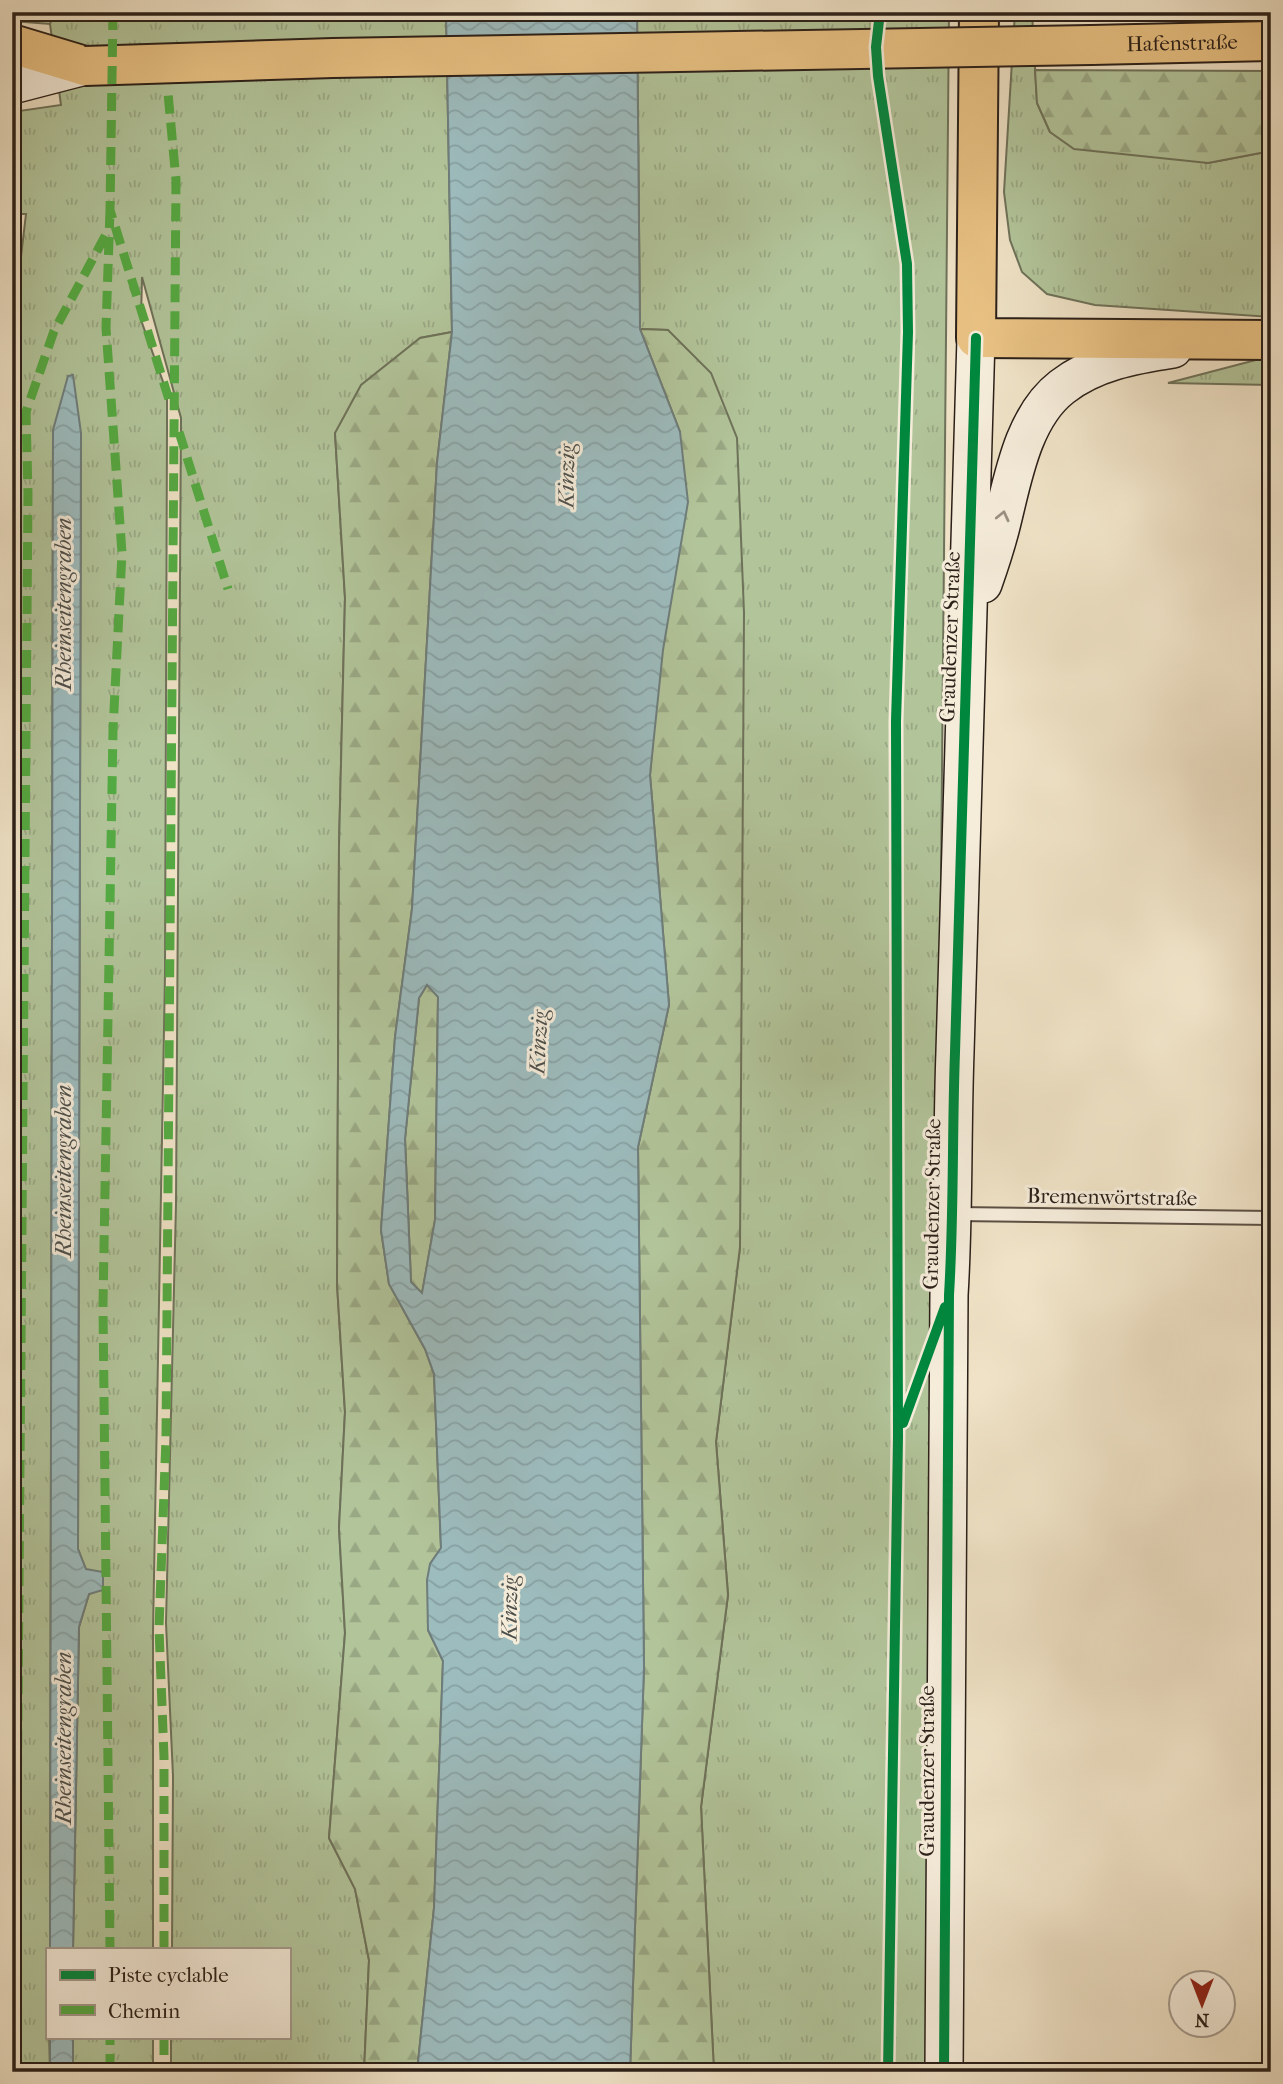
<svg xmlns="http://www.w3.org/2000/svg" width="1283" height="2084" viewBox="0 0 1283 2084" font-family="'IM FELL French Canon',serif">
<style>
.grass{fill:url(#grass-tufts);stroke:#6e725a;stroke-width:2}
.forest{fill:url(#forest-firs);stroke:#6e725a;stroke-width:2}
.water{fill:url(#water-waves);stroke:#6f7e7c;stroke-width:2;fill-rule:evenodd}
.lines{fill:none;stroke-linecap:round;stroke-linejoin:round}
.lane-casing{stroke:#5c5044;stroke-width:16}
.secondary-casing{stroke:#2b2019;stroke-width:40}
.primary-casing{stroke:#2b2019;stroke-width:42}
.lane{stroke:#f5ecda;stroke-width:12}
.secondary{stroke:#f5ecda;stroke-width:37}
.primary{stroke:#e8c183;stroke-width:38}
.primary-bridge-casing{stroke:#2b2019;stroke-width:42;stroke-linecap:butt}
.primary-bridge{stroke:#e8c183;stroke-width:38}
.quiet{stroke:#54aa42;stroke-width:9;stroke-dasharray:18 9;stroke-linecap:butt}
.cycleway-casing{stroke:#f5ecda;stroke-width:15}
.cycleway{stroke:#00873e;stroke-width:10}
.oneway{stroke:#9a9083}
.labels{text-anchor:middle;stroke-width:6;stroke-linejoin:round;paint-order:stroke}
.street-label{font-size:21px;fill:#2b2019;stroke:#f5ecda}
.water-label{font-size:23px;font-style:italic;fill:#4d4f4b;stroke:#f5ecda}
</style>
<defs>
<pattern id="grass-tufts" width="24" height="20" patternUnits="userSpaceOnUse" patternTransform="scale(1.75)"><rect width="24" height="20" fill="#b2c49a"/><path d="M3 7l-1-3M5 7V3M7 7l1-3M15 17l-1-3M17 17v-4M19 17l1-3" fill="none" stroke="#99a884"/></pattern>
<pattern id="forest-firs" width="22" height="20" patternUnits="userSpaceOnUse" patternTransform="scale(1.75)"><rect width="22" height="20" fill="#b2c49a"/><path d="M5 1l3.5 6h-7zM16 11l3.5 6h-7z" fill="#99a884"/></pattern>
<pattern id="water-waves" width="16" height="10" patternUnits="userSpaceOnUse" patternTransform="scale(1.75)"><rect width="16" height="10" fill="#9dbcbe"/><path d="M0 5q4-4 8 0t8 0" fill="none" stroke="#87a1a3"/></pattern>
</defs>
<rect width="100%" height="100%" fill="#efe2c6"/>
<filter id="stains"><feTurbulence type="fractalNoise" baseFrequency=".00286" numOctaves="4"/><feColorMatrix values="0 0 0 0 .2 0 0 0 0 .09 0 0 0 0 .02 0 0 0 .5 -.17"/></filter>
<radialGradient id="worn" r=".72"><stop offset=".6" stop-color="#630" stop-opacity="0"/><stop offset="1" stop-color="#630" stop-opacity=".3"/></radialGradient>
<path class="grass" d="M53,12H446L452,332L420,338L335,433L345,598L339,846L337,1284L345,1412L339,1528L345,1633L329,1838L355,1889L369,1960L364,2072H171V2037H289V1949H172L173,1776L166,1623L176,1204L181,418L142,277L141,320L167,393V428L165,974L153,1631V1949H73L79,1627L89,1594L97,1591L103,1573L86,1570L78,1549L81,433L53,431L50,1949H47L50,2072H12L16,673L12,671V298L18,282L26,214H12V112L61,105L50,24Z
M637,12H949L930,2072H714L701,1807L728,1595L716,1442L740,1247L668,330L640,329Z
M1015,12H1032L1037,103L1050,132L1208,163L1271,151V317L1095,305L1047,294L1022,272L1010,240L1004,192Z
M1250,12H1271V18L1210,19Z
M1271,356V385L1168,383Z
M73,2037H153V2072H73Z"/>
<path class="forest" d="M12,12H53L50,24L12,21Z
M1032,12H1250L1210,19H1031Z
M1035,70L1271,71V151L1208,163L1074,149L1050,132L1037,103Z
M640,329L668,330L711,373L737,438L744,613L740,1247L716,1442L728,1595L701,1807L714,2072H630L644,1667L638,1147L669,1005L650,775L680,432Z
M452,332L437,463L412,909L395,1037L381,1230L389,1284L425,1349L434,1374L441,1548L430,1564L428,1630L443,1661L434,1908L417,2072H364L369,1960L355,1889L329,1838L345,1633L339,1528L345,1412L337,1284L339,846L345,598L335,433L361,385L420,338Z
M427,985L438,996L435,1220L422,1294L411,1282L405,1139L419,998Z"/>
<path class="water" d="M446,12H637L640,329L680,432L688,502L663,650L650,775L669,1005L638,1147L644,1667L630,2072H417L434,1908L443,1661L428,1630L427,1580L430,1564L441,1548L434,1374L425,1349L389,1284L381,1230L395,1037L412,909L437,463L452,332ZM427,985L438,997L435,1220L422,1293L411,1282L405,1139L419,998Z
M73,375L81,433L78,1549L86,1569L103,1572V1590L89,1594L79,1627L73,1949H50L53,430L68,376Z
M50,2037H73V2072H50Z"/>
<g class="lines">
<defs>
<path id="lane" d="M956,1214L1271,1218"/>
<path id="secondary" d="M12,85L85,66
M983,584C990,564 997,543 1002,522C1013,478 1023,417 1062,387C1094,362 1134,355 1173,349
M944,2072L949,1295C954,1214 952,1133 955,1052C963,814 971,576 976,338"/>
<g id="primary">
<path d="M979,12L976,338L1271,340"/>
<path d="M12,44L85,66"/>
<path id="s1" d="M1091,45L1271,41"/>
</g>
</defs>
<use href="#lane" class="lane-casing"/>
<use href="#secondary" class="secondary-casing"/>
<use href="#primary" class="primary-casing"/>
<use href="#lane" class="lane"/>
<use href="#secondary" class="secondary"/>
<use href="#primary" class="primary"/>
<defs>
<path id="primary-bridge" d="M85,66L333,58L1091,45"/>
</defs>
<use href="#primary-bridge" class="primary-bridge-casing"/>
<use href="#primary-bridge" class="primary-bridge"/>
<path class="quiet" d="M113,12L110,210L171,406
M110,210L106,328L122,553L113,730L103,1305L110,1949
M179,432L228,589
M164,1949V1757L159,1628L166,1438L176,180L168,93
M164,2037V2072
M15,2072L28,494L26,412L54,331L110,227
M110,2072V2037"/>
<defs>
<path id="cycleway" d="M880,12L876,47L878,76L907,264L908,332L896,721L898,1436L888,2072
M903,1423L945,1307
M944,2072L949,1295C954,1214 952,1133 955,1052C963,814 971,576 976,338"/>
</defs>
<use href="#cycleway" class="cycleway-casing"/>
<use href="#cycleway" class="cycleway"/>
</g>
<defs><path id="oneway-chevron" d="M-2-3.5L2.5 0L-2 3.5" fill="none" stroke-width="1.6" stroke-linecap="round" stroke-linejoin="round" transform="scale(1.75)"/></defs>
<use class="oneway" href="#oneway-chevron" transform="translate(1003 516) rotate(-77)"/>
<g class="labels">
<g class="street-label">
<text dy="7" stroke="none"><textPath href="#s1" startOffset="91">Hafenstraße</textPath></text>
<text transform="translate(950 637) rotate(-88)" y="7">Graudenzer Straße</text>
<text transform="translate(1112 1197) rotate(1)" y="7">Bremenwörtstraße</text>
<text transform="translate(932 1204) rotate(-89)" y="7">Graudenzer Straße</text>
<text transform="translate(927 1771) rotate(-90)" y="7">Graudenzer Straße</text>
</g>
<g class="water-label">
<text transform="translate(566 476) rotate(-89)" y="8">Kinzig</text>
<text transform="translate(63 604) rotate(-90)" y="8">Rheinseitengraben</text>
<text transform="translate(538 1042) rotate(-87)" y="8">Kinzig</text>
<text transform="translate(63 1171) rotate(-90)" y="8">Rheinseitengraben</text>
<text transform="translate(509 1608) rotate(-89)" y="8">Kinzig</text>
<text transform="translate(63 1738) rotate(-90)" y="8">Rheinseitengraben</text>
</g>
</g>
<rect width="1283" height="2084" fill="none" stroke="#efe2c6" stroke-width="42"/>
<rect x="14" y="14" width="1255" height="2056" fill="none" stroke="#2b2019" stroke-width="3.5"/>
<rect x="21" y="21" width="1241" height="2042" fill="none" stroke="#2b2019" stroke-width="2"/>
<rect x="46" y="1948" width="245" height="91" fill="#f5ecda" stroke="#a49a8d" stroke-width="2"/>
<rect x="60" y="1970" width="35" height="10" fill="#00873e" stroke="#a49a8d" stroke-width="2"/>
<text x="108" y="1982" font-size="21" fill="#2b2019">Piste cyclable</text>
<rect x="60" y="2005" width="35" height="10" fill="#54aa42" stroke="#a49a8d" stroke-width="2"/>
<text x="108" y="2018" font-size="21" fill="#2b2019">Chemin</text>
<g transform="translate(1202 2004) rotate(180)"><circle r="33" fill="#f5ecda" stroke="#a49a8d" stroke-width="2"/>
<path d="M0-5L12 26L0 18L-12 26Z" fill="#8f2418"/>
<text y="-10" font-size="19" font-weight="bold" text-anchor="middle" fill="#2b2019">N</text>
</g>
<rect width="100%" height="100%" filter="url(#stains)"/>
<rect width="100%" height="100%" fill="url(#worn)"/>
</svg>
